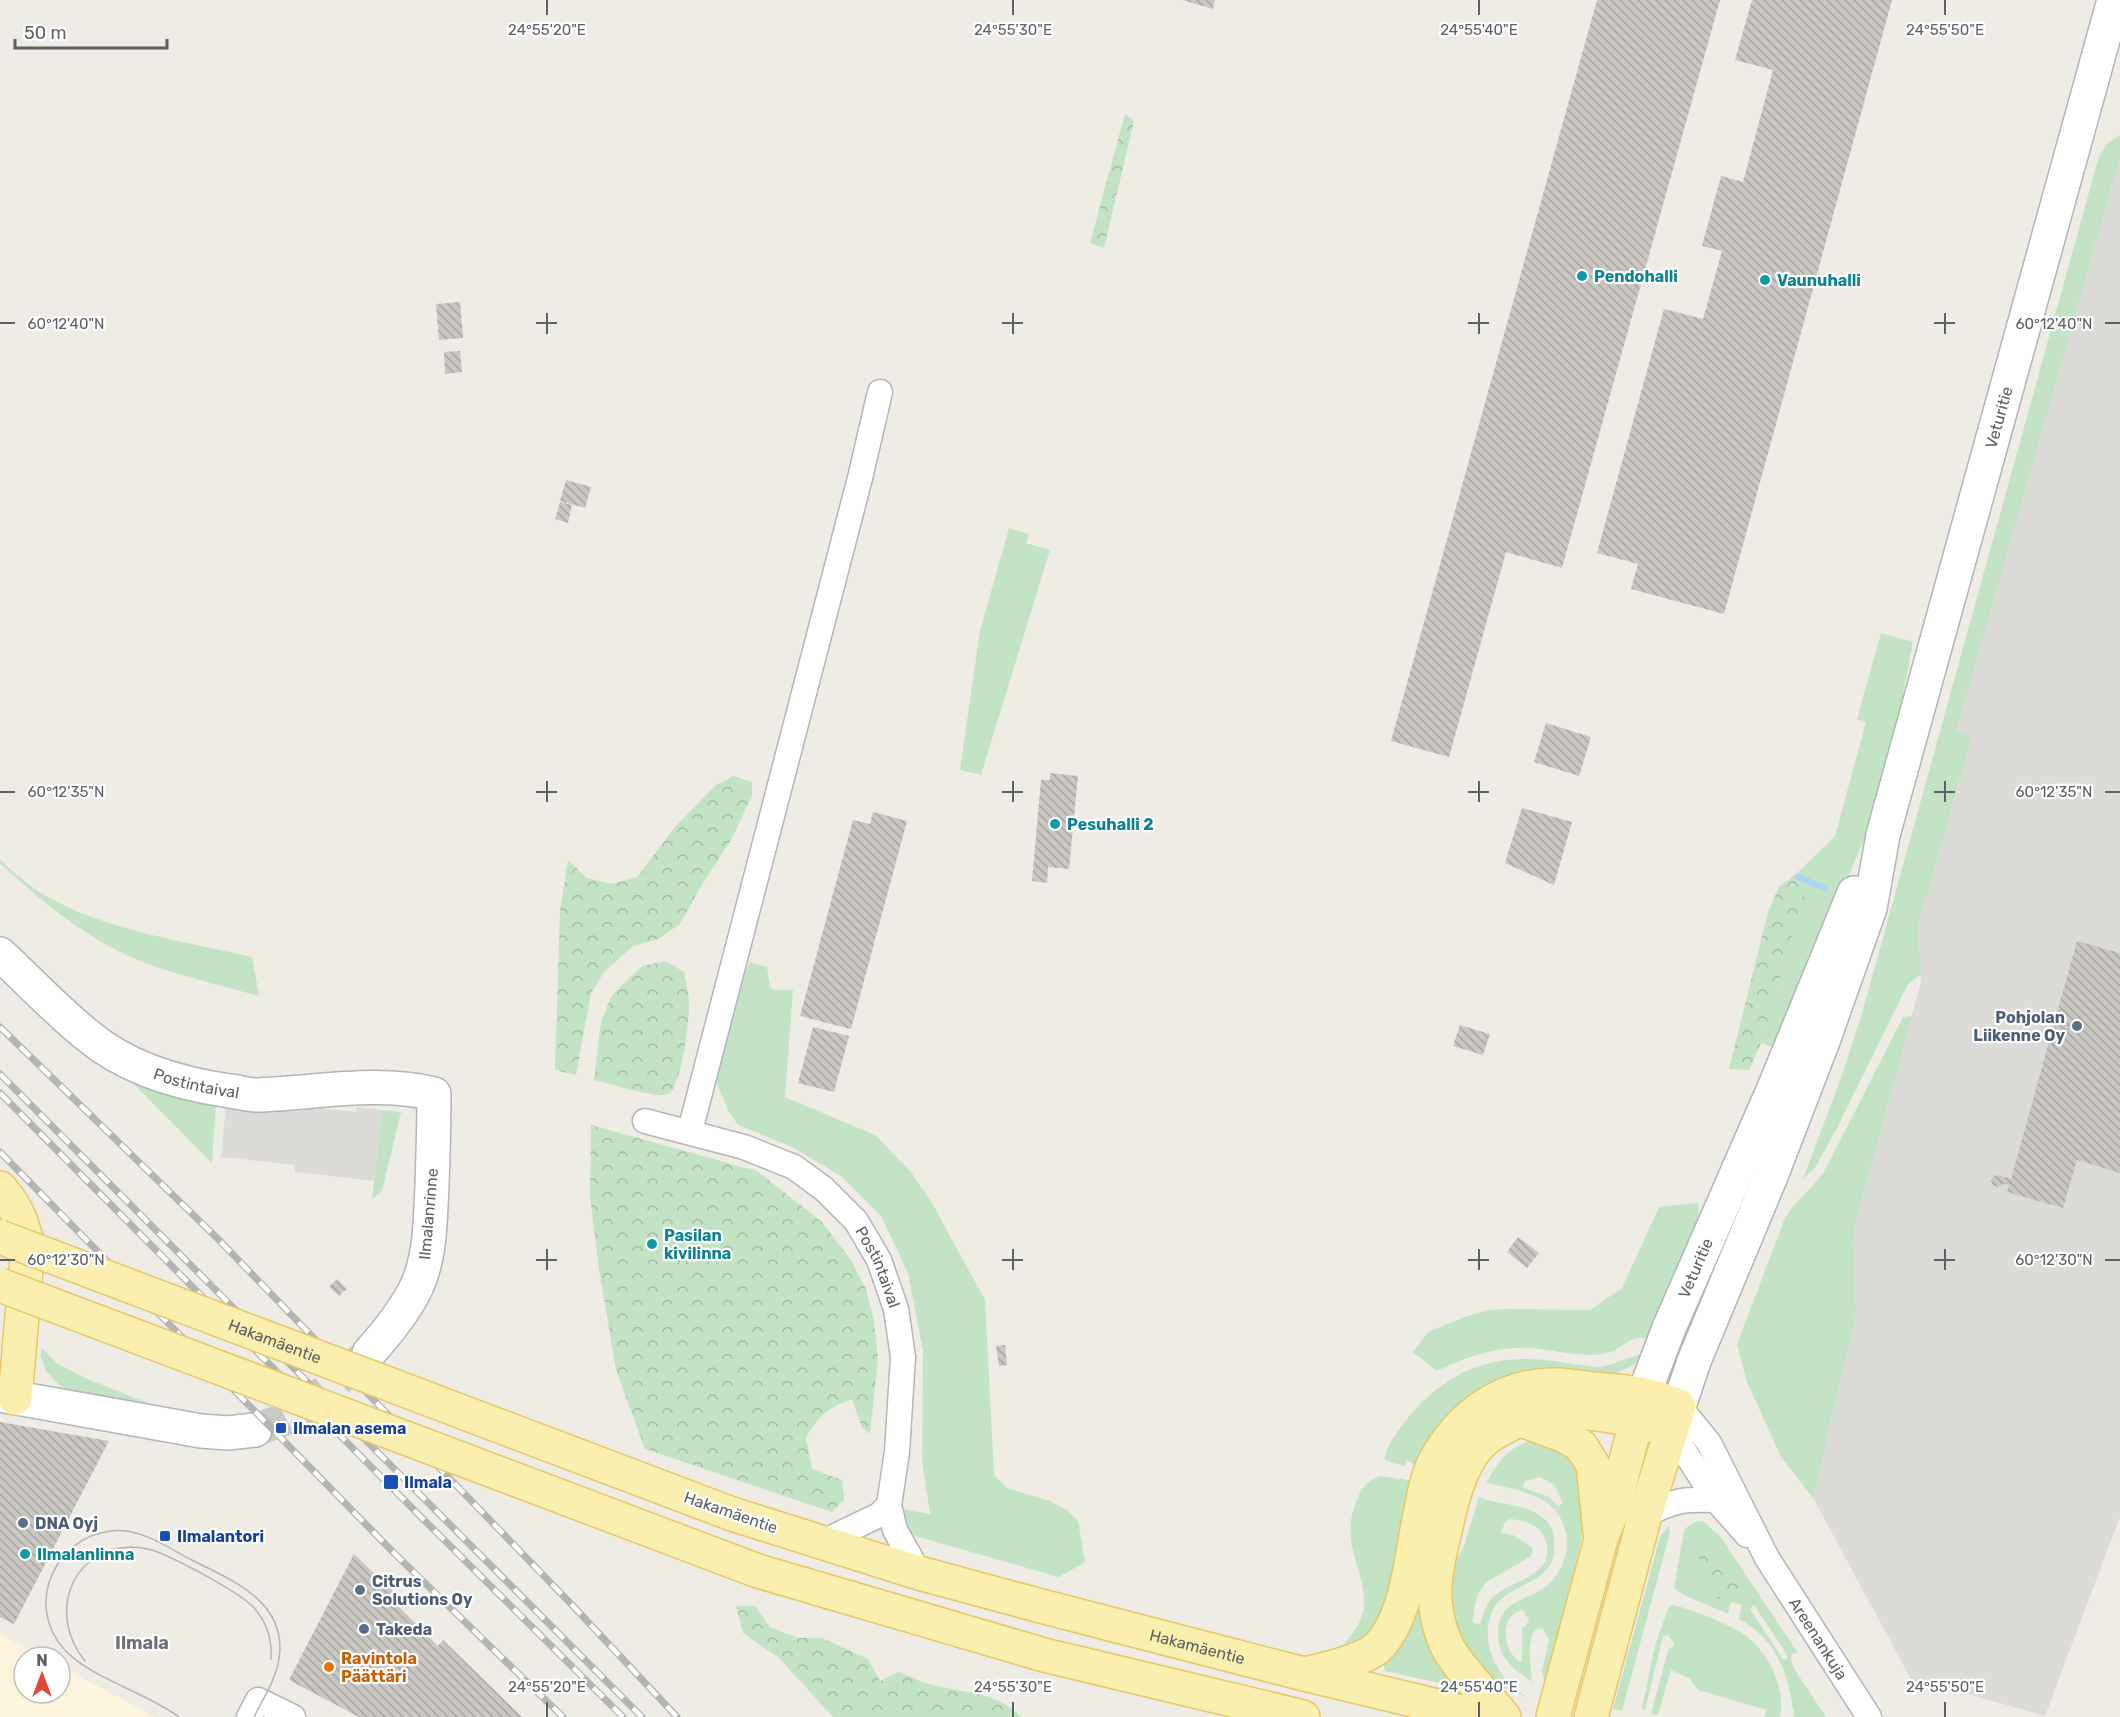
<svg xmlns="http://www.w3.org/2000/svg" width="2120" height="1717" viewBox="0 0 2120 1717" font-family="Rubik,sans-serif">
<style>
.commercial{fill:#fcf5dc}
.industrial{fill:#dddbd7}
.grass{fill:#c3e4c4;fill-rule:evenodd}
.forest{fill:url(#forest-crowns)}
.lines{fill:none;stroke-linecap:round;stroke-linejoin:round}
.stream{stroke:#a9d5f9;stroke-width:6}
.building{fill:url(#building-back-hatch)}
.secondary-tunnel{stroke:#cac9c5;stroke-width:33;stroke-dasharray:33 16;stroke-linecap:butt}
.street-casing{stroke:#b2b5b9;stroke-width:27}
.secondary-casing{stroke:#b1b4b9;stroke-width:36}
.primary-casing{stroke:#e8c664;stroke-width:36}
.street{stroke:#fff;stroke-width:24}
.secondary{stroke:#fff;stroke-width:33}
.primary{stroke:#faefae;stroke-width:33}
.tram{stroke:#b3b4b4;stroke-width:1.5}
.rail-casing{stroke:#b3b4b4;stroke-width:7}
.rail{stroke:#fff;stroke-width:4.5;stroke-dasharray:14;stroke-linecap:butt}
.primary-bridge-casing{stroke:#e8c664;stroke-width:36;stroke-linecap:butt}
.primary-bridge{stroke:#faefae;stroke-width:33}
.ticks{fill:none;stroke:#5d6064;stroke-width:2}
.culture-dot{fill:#0f9aa8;stroke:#fff;stroke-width:2}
.service-dot{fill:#5c6f8a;stroke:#fff;stroke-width:2}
.transit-dot{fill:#1a4fb4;stroke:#fff;stroke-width:2}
.food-dot{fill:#e8710a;stroke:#fff;stroke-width:2}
.labels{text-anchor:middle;stroke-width:4.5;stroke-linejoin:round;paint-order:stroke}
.culture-label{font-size:16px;font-weight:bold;fill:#0d838f;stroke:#fff;text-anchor:start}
.street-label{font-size:16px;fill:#5d6064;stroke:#fff}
.service-label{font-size:16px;font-weight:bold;fill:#4e5e75;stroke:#fff;text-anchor:start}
.transit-label{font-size:16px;font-weight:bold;fill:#164399;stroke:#fff;text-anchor:start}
.food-label{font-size:16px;font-weight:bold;fill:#c56008;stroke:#fff;text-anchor:start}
.neighbourhood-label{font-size:18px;font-weight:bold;fill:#6e7276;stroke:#fff}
.ticks-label{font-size:15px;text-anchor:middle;fill:#5d6064;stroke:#fff;stroke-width:4.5;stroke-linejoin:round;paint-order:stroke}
</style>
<defs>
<pattern id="forest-crowns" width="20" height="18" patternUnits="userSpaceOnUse" patternTransform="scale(1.5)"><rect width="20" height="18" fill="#c3e4c4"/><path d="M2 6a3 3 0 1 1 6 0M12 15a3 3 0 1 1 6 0" fill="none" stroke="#a2bca3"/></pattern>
<pattern id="building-back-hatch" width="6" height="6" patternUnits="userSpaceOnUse" patternTransform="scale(1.5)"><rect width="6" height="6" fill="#cac7c2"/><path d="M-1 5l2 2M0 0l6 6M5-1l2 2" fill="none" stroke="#a7a5a1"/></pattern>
</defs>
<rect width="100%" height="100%" fill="#eeece5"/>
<path class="commercial" d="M0,1635L42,1657H24V1693H60V1666L155,1717H0Z"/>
<path class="industrial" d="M2120,158V1517L2045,1716L1933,1684L1919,1694L1813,1498L1856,1314L1853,1232L1921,982L1917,930L1972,736L1955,731Z
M226,1105L301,1111L302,1106L356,1112L357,1107L382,1110L374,1181L295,1172V1165L221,1157Z"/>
<path class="grass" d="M2120,135V158L1956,731L1972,736L1917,930L1922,973L1908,984L1837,1128L1815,1168L1803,1179L1842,1075L1861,1017L2099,156L2108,143Z
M1009,528L1029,534L1026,543L1050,550L981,775L960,770L980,631Z
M1881,633L1913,642L1897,727L1870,825L1835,908L1780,1050L1761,1043L1808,885V878L1797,873L1835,836L1866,722L1857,719Z
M0,859C14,873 29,886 46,896C108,931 183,941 252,957L259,996C210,982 159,972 114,949C72,927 34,895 0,863Z
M750,962L767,967L770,987L775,990H793L785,1097L875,1135L911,1172L932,1203L985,1300L994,1475L1007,1488L1050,1501L1067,1510L1078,1521L1085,1562L1059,1577L908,1534L897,1508L930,1514L922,1460L923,1351L908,1273L881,1216L841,1176L792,1147L738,1125L729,1112L716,1082L718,1062L740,981Z
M1912,1016L1853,1232L1856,1314L1813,1498L1781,1457L1747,1382L1737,1344L1785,1218C1795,1200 1812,1189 1824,1172L1903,1017Z
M120,1070L216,1103L212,1163Z
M382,1110L401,1112L382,1191L372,1199Z
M1698,1203L1699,1225L1653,1340C1626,1332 1627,1350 1603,1354C1579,1357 1553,1350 1530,1348C1496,1346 1467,1357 1437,1371L1413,1352L1428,1332L1464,1317L1489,1310L1508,1309L1590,1310L1622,1288L1659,1207Z
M41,1348L57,1363L85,1378L160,1408L72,1393L58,1384L46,1371L41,1357Z
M1639,1354H1645C1634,1367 1621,1371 1605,1377L1419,1467L1406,1460L1405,1466L1385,1460C1384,1448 1399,1430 1406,1420C1436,1383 1472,1360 1521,1359C1547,1358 1573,1365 1599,1367L1610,1365Z
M1532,1440L1563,1444L1588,1491L1583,1530L1564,1620L1545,1685L1542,1670L1549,1640L1542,1628L1535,1630C1526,1645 1531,1665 1532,1682C1524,1676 1514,1670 1507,1661C1495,1645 1493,1616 1513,1604C1525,1596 1542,1593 1552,1581C1572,1559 1573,1522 1547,1503C1529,1491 1506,1487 1486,1483C1500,1460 1506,1449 1532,1440ZM1539,1477L1555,1485L1563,1503L1558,1506L1549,1497L1523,1487L1525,1481ZM1523,1610L1529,1619L1527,1624L1522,1628V1663C1502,1653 1498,1614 1523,1610Z
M1380,1476L1415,1481L1386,1608L1375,1629L1346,1649L1342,1647C1351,1636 1363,1621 1364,1606C1366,1568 1339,1545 1356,1502C1361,1489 1366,1481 1380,1476Z
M1479,1497C1498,1505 1518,1503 1536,1513C1546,1518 1553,1527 1554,1538C1554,1545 1555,1554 1552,1561C1544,1580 1520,1585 1505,1596C1478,1616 1486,1656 1505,1678C1511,1685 1519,1691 1526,1697L1503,1687L1484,1673L1452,1624L1446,1580L1464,1546ZM1510,1519C1524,1521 1539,1523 1545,1539C1559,1576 1509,1580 1491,1599C1485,1606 1483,1616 1480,1625L1473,1622C1474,1607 1476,1593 1487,1582L1531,1556L1533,1548L1513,1535L1501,1533L1505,1522Z
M1697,1521L1704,1522L1720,1536L1798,1653L1792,1654L1791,1658L1793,1667L1826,1717H1794C1789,1676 1778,1640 1739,1619L1742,1605L1731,1602L1728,1614L1684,1595L1674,1588L1684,1531L1688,1526ZM1754,1605C1765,1623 1778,1639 1788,1657L1785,1660L1783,1659L1750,1609Z
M1669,1525L1670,1532L1622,1711L1613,1709L1660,1537Z
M1416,1576L1461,1688L1385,1671L1382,1655Z
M1673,1605C1691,1609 1731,1625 1745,1635C1769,1653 1786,1688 1780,1717H1764L1767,1710L1698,1690L1689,1678L1671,1670L1658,1715L1651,1714L1668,1650L1675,1644L1668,1635L1663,1636L1645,1710L1642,1709L1655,1645L1669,1607Z"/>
<path class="forest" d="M1125,114L1134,121L1104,248L1090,243Z
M733,776L752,782V796L731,840L701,886L680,924L660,938L632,947L604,972L591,993L576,1075L555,1070L560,911L568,860L587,878L611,884L637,877L675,827L716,785Z
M1797,873L1808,878V885L1761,1043L1749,1070L1729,1069L1768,912L1779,887Z
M666,961L684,972C686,982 688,991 689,1000C690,1016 682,1088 668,1094C656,1099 609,1083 594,1080L601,1022L612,995L642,966Z
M591,1125L757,1171L822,1222L851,1260L866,1289L874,1321L878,1359L870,1434L862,1428L852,1399C827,1409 820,1414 806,1437L812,1469L842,1480L844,1500L832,1512L645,1449L616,1370L599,1269L590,1197Z
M1704,1549L1711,1552L1744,1594L1718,1599L1696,1570L1700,1554Z
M736,1606H755L770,1627L798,1638H822L868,1659L880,1681L898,1672C909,1675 919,1681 929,1684C962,1693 997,1691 1021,1717H833L779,1658L743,1633Z"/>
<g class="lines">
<path class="stream" d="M1798,877L1825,888"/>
</g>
<path class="building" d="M1182,0H1215L1213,9Z
M1597,0H1720L1562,568L1506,552L1449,757L1391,741Z
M1752,0H1892L1724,614L1631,589L1638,564L1597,553L1664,309L1703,319L1722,251L1702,246L1721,176L1743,182L1773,70L1735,60Z
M460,302L463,338L439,340L436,304Z
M460,351L462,372L445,374L444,352Z
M566,480L591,487L585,508L560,501Z
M560,502L572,505L568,523L555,519Z
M1546,723L1591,737L1579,776L1534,762Z
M1050,773L1078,776L1069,869L1048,867L1047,883L1032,881L1041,780H1050Z
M1522,808L1572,822L1554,885L1505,863Z
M873,812L907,821L851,1029L800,1016L853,820L870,824Z
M2077,941L2120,953V1173L2077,1160L2063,1208L2007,1192L2009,1185L2003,1184L1997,1187L1993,1185L1991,1181L1993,1177L1997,1175L2011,1179Z
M1460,1025L1490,1034L1483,1055L1453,1046Z
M813,1027L849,1036L834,1092L798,1083Z
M1518,1237L1539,1253L1527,1268L1507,1252Z
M337,1279L347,1289L339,1296L329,1287Z
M1005,1345L1007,1365L999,1366L996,1346Z
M0,1422L109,1441L14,1624L0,1617Z
M354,1554L398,1596L395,1603L438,1646L443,1640L522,1717H359L289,1680Z"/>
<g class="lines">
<path class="secondary-tunnel" d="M255,1430L283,1420L308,1406L369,1353"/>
<defs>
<g id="street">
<path id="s1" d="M645,1121L744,1147L794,1167L824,1189L856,1221L879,1260L896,1309L903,1357L897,1452L889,1505L895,1530L919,1573"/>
<path d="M690,1131L860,478L880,392"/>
<path id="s2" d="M1679,1406L1709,1443L1767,1558L1869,1717"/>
<path d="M1671,1431L1716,1500L1747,1535"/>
<path d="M1645,1515C1675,1500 1683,1499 1716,1500"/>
<path d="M821,1543L879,1515L889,1505"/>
<path d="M249,1717L258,1700L293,1717"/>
</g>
<g id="secondary">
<path id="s3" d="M0,954C29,981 56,1010 87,1035C126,1068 180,1084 230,1091C239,1092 248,1095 257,1095C315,1093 377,1080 434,1094C434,1125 433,1155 432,1186C430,1220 431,1254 417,1286C405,1311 387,1333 369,1353"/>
<path id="s4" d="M1644,1394L1669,1328L1774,1088L1854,893"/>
<path d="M0,1395L201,1431L228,1433L255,1430"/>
<path id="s5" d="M1679,1406L1694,1361L1771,1176L1823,1041L1870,908L1883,835L2114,0"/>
</g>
<g id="primary">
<path d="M0,1188C17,1208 22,1221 28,1246L15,1398"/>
<path d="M1524,1421L1565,1436L1581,1446L1593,1465L1600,1532"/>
<path id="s6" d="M732,1514L919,1573L1041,1606L1296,1672L1483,1717"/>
<path d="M758,1571L1044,1655L1303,1717"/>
<path d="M1304,1674C1323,1670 1367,1660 1380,1645C1407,1614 1410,1564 1418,1525C1422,1505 1425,1482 1434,1463C1459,1416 1503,1383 1558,1385C1570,1386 1583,1388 1594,1389C1611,1391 1628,1391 1644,1395C1656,1397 1668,1402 1679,1406L1645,1515L1591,1717"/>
<path d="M1504,1717C1488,1697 1454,1664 1445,1642C1428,1600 1435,1572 1445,1531C1451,1503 1460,1464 1481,1443C1493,1431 1529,1414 1546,1412C1586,1409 1633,1419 1671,1431"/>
<path d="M1553,1717L1601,1539L1614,1506L1642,1399"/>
</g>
</defs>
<use href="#street" class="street-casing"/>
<use href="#secondary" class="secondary-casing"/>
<use href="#primary" class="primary-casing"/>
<use href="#street" class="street"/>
<use href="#secondary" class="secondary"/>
<use href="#primary" class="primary"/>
<path class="tram" d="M85,1661C48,1616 69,1550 130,1547C138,1547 145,1548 152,1550C173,1557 242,1593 255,1609C267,1623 272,1641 271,1659
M179,1717C146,1692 89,1678 63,1648C25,1604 55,1538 110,1531C139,1527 165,1546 190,1559C231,1580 288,1601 279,1659C276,1679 263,1699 254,1717"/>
<defs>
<path id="rail" d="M0,1027L218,1239L574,1607L677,1717
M0,1074L642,1717
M0,1093L423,1519L623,1717
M0,1152L394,1553L563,1717"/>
</defs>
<use href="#rail" class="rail-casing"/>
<use href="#rail" class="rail"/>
<defs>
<g id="primary-bridge">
<path id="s7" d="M0,1237L732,1514"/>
<path d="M0,1285L758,1571"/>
</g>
</defs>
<use href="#primary-bridge" class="primary-bridge-casing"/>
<use href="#primary-bridge" class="primary-bridge"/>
</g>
<path class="ticks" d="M547,0V15M1013,0V15M1479,0V15M1945,0V15M547,313V334M1013,313V334M1479,313V334M1945,313V334M0,323H15M536,323H557M1002,323H1023M1468,323H1489M1934,323H1955M2105,323H2120M547,781V802M1013,781V802M1479,781V802M1945,781V802M0,792H15M536,792H557M1002,792H1023M1468,792H1489M1934,792H1955M2105,792H2120M547,1249V1270M1013,1249V1270M1479,1249V1270M1945,1249V1270M0,1260H15M536,1260H557M1002,1260H1023M1468,1260H1489M1934,1260H1955M2105,1260H2120M547,1702V1717M1013,1702V1717M1479,1702V1717M1945,1702V1717"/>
<g class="culture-dot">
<circle cx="1582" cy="276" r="6"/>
<circle cx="1765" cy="280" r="6"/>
<circle cx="1055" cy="824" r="6"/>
<circle cx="652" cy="1244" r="6"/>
<circle cx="25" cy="1554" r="6"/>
</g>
<g class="service-dot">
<circle cx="2077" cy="1026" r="6"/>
<circle cx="23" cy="1523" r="6"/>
<circle cx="360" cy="1590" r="6"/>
<circle cx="364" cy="1629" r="6"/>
</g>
<g class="transit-dot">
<rect x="275" y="1422" width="12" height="12" rx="3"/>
<rect x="383" y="1474" width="16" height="16" rx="3"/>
<rect x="159" y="1530" width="12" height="12" rx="3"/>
</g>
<circle class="food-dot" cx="329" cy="1667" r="6"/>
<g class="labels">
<g class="culture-label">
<text x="1594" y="282">Pendohalli</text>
<text x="1777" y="286">Vaunuhalli</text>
<text x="1067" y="830">Pesuhalli 2</text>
<text x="664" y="1241">Pasilan<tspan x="664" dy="18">kivilinna</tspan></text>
<text x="37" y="1560">Ilmalanlinna</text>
</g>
<g class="street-label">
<text dy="6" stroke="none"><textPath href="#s5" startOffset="1041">Veturitie</textPath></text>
<text dy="6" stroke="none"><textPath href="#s3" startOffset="240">Postintaival</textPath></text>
<text transform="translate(428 1214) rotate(-85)" y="6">Ilmalanrinne</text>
<text dy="6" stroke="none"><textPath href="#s1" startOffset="290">Postintaival</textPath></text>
<text dy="6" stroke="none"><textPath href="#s4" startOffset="136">Veturitie</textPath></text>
<text dy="6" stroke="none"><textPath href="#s7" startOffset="294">Hakamäentie</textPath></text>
<text transform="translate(731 1512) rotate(19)" y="6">Hakamäentie</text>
<text dy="6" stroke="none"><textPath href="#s2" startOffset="272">Areenankuja</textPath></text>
<text dy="6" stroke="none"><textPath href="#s6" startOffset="484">Hakamäentie</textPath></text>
</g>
<g class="service-label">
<text x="2065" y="1023" text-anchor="end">Pohjolan<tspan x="2065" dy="18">Liikenne Oy</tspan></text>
<text x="35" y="1529">DNA Oyj</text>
<text x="372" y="1587">Citrus<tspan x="372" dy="18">Solutions Oy</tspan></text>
<text x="376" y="1635">Takeda</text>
</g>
<g class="transit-label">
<text x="293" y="1434">Ilmalan asema</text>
<text x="404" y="1488">Ilmala</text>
<text x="177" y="1542">Ilmalantori</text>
</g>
<g class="food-label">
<text x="341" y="1664">Ravintola<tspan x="341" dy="18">Päättäri</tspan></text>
</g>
<g class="neighbourhood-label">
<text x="142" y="1649">Ilmala</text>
</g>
</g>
<g class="ticks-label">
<text x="547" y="35">24°55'20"E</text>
<text x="1013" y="35">24°55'30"E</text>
<text x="1479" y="35">24°55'40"E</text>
<text x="1945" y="35">24°55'50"E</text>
<text x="66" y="329">60°12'40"N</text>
<text x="2054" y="329">60°12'40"N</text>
<text x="66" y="797">60°12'35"N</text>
<text x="2054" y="797">60°12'35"N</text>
<text x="66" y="1265">60°12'30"N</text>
<text x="2054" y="1265">60°12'30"N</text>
<text x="547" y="1692">24°55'20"E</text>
<text x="1013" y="1692">24°55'30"E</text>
<text x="1479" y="1692">24°55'40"E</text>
<text x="1945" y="1692">24°55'50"E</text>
</g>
<g transform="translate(42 1675)"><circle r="28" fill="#ffffff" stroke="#bebfc1" stroke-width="1.5"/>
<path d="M0-4.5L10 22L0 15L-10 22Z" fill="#de4b3b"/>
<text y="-9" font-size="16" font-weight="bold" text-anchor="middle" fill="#5d6064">N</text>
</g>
<path d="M15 39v9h152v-9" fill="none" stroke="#5d6064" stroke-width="3"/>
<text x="24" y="39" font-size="18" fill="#5d6064" stroke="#ffffff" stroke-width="4.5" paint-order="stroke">50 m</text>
</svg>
